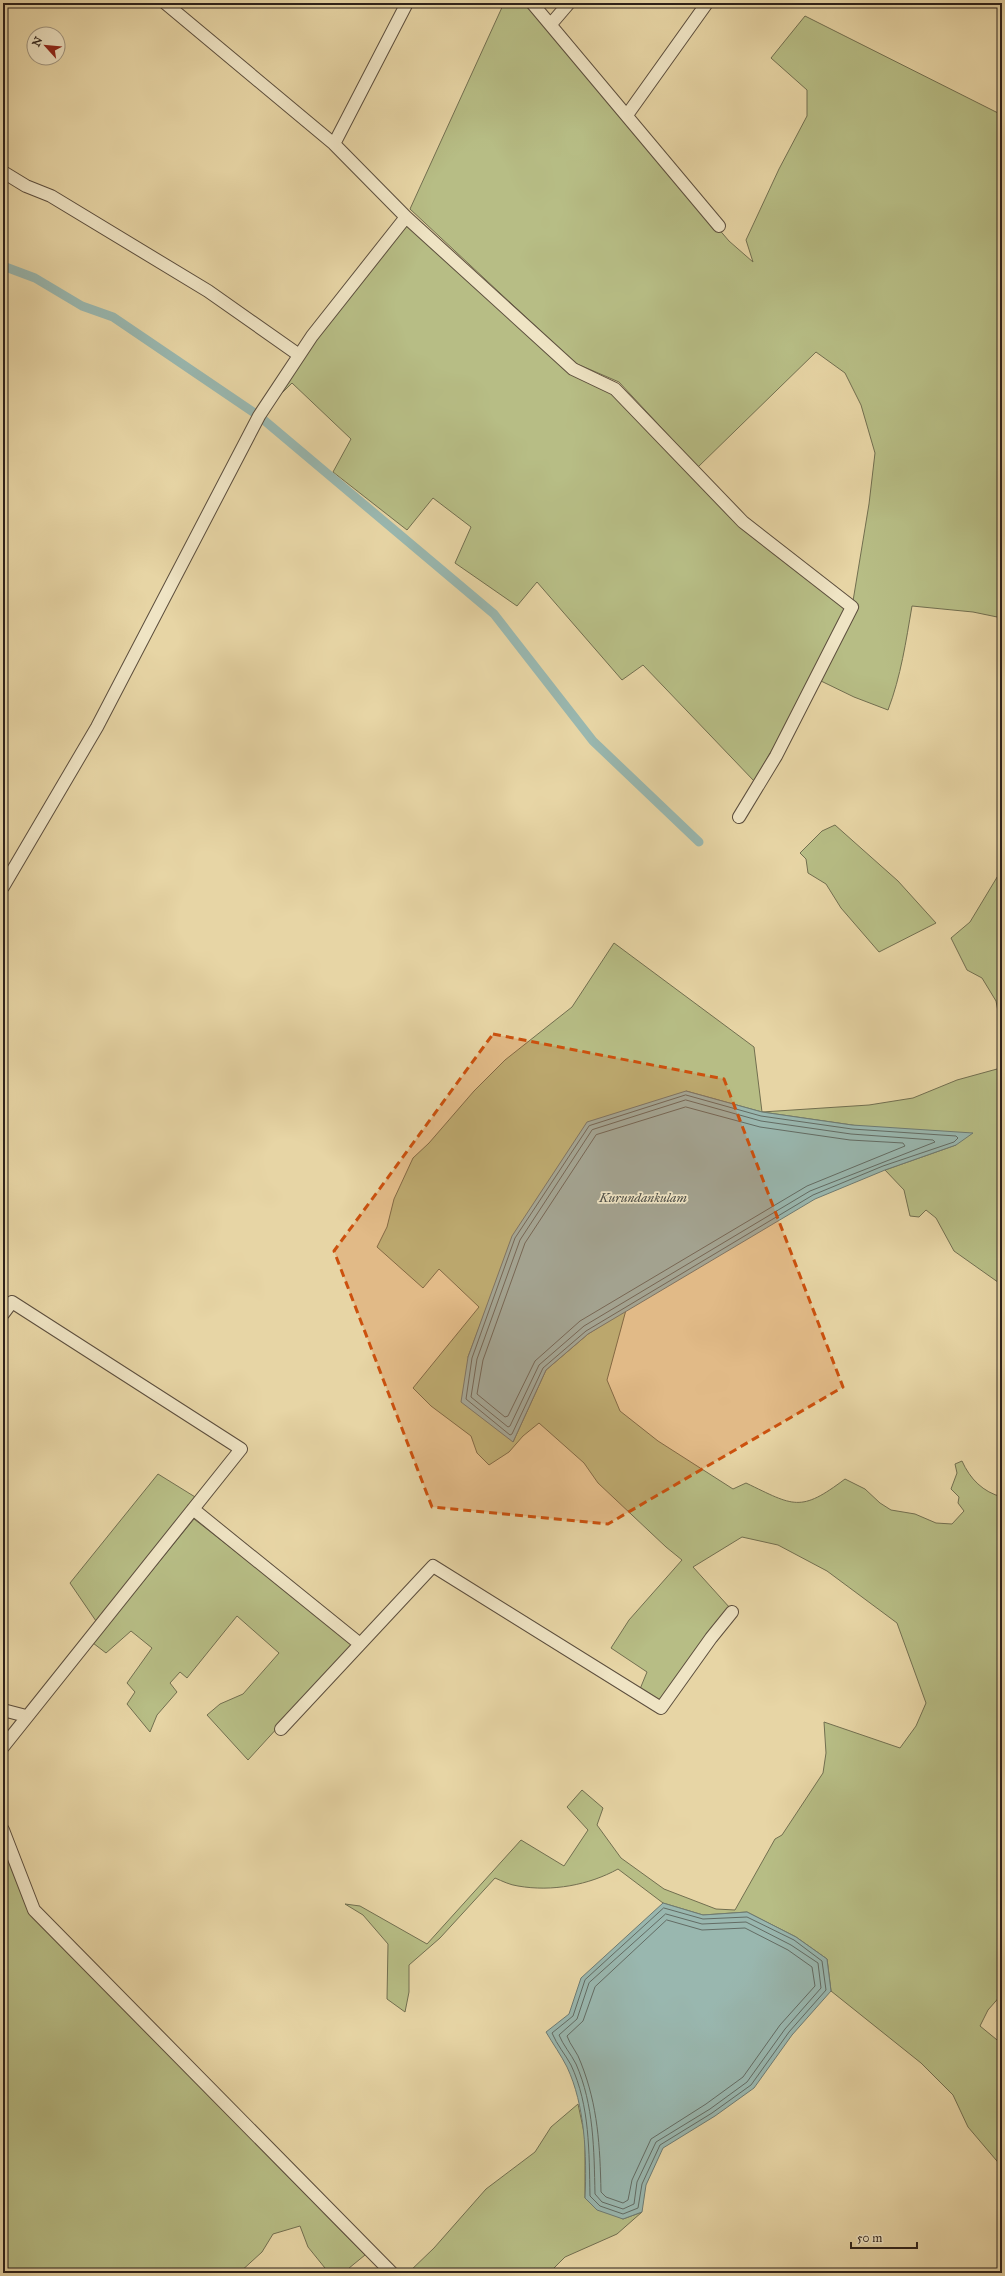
<svg xmlns="http://www.w3.org/2000/svg" width="1005" height="2276" viewBox="0 0 1005 2276" font-family="'IM FELL Great Primer',serif">
<style>
.green{fill:#b7bd85;stroke:#726f50}
.water{fill:#99b7af;stroke:#6e7b73}
.lines{fill:none;stroke-linecap:round;stroke-linejoin:round}
.shore{stroke:#636c64;stroke-width:1}
.canal{stroke:#99b7af;stroke-width:9}
.minor-casing{stroke:#5c4e3d;stroke-width:14}
.minor{stroke:#efe4c4;stroke-width:12}
.marked{fill:#cc510e;fill-opacity:0.2;stroke:#cc510e;stroke-width:3;stroke-dasharray:8 5;stroke-linejoin:round}
.labels{text-anchor:middle;stroke-width:3.5;stroke-linejoin:round;paint-order:stroke}
.water-label{font-size:13px;font-style:italic;fill:#4d4e47;stroke:#efe4c4}
</style>
<rect width="100%" height="100%" fill="#e7d5a5"/>
<filter id="stains"><feTurbulence type="fractalNoise" baseFrequency=".005" numOctaves="4"/><feColorMatrix values="0 0 0 0 .2 0 0 0 0 .09 0 0 0 0 .02 0 0 0 .5 -.17"/></filter>
<radialGradient id="worn" r=".72"><stop offset=".6" stop-color="#630" stop-opacity="0"/><stop offset="1" stop-color="#630" stop-opacity=".3"/></radialGradient>
<path class="green" d="M504,3H525L729,241L753,262L746,240L779,169L807,116V90L771,58L805,16L1002,115V618L973,612L912,606C906,641 901,676 888,710L854,697L821,681L853,601L869,504L875,453L861,405L845,373L816,352L698,467L619,382L575,363L410,209Z
M406,223L570,373L613,393L739,524L846,609L808,688L754,781L643,665L622,680L537,582L517,606L455,563L471,527L433,498L407,530L333,472L351,439L292,383L281,394L277,390Z
M835,825L898,881L936,923L879,952L841,908L826,884L808,873L806,859L800,853L822,831Z
M1002,869V1032L996,1001L982,978L967,970L951,938L970,922Z
M614,943L754,1047L762,1112L869,1105L913,1098L957,1080L997,1069L1002,1065V1285L954,1251L936,1218L926,1210L919,1217L910,1216L904,1190L885,1170L956,1145L852,1125L762,1112L686,1091L488,1304L468,1357L513,1442L546,1370L588,1334L626,1310L607,1380L620,1411L658,1441L733,1489L746,1483C794,1506 800,1513 845,1479L865,1489L880,1503L891,1510L915,1514L936,1523L952,1524L964,1511L958,1503L959,1497L951,1489L957,1473L955,1464L962,1461C970,1479 983,1492 1002,1497V1994L988,2010L980,2026L1002,2044V2167L968,2127L953,2095L921,2063L831,1991L827,1959L796,1937L747,1912L703,1915L663,1903L618,1869C589,1885 552,1892 518,1886C510,1885 502,1881 495,1878L440,1938L409,1965V1992L405,2012L387,1999L388,1944L363,1915L345,1904L360,1906L427,1944L521,1840L564,1866L588,1830L567,1807L582,1790L603,1808L597,1825L621,1858L664,1889L716,1909L735,1910L775,1839L782,1835L823,1773L826,1753L824,1722L900,1748L916,1726L926,1703L897,1623L827,1571L778,1545L742,1537L693,1567L730,1608L661,1703L640,1689L647,1672L611,1648L629,1620L682,1560L666,1547L598,1483L584,1463L539,1423L523,1436L509,1452L489,1465L477,1453L471,1436L431,1406L413,1388L479,1307L439,1269L423,1288L377,1247L387,1227L394,1199L413,1158L429,1143L474,1091L505,1060L572,1007Z
M158,1474L200,1500L96,1621L70,1583Z
M194,1519L354,1644L248,1760L207,1715L220,1704L243,1694L279,1653L237,1616L187,1678L180,1672L170,1683L177,1692L157,1715L150,1732L127,1704L135,1692L127,1683L152,1648L131,1631L106,1653L93,1643Z
M3,1842L30,1913L365,2255L343,2273H329L308,2247L300,2226L273,2234L262,2252L239,2273H3Z
M578,2104L585,2137V2198L623,2219L642,2212L617,2234L565,2257L549,2273H408L434,2248L486,2189L535,2152L551,2127Z"/>
<path class="water" d="M686,1091L762,1112L852,1125L973,1133L956,1145L885,1170L815,1199L588,1334L546,1370L513,1442L461,1402L468,1357L512,1236L587,1122Z
M663,1903L703,1915L747,1912L796,1937L827,1959L831,1991L792,2035L754,2088L715,2116L663,2148L646,2185L642,2212L623,2219L597,2210L585,2198C587,2156 585,2105 567,2067C561,2055 553,2044 546,2032L569,2014L581,1978Z"/>
<g class="lines">
<path class="shore" d="M686,1095L761,1116L852,1129L956,1136L958,1138L954,1142L883,1166L813,1195L586,1331L543,1368L512,1434L510,1435L466,1399L472,1358L515,1238L589,1126Z
M686,1100L761,1121L851,1134L933,1140L935,1142L810,1191L584,1326L539,1365L510,1426L508,1427L471,1397L477,1359L520,1240L592,1130Z
M686,1107L760,1127L850,1140L903,1143L905,1146L807,1186L580,1321L535,1361L508,1416L505,1417L477,1394L483,1360L525,1243L596,1135Z
M664,1908L703,1919L747,1917L794,1940L822,1961L826,1990L789,2032L751,2085L712,2113L660,2145L642,2184L638,2208L623,2214L600,2206L590,2196C589,2152 590,2106 571,2065C565,2054 557,2045 552,2033L573,2016L585,1980Z
M666,1914L702,1924L746,1922L791,1945L818,1963L821,1988L785,2029L747,2082L710,2109L656,2142L637,2182L634,2204L623,2209L602,2202L595,2194C594,2150 594,2105 576,2064C571,2054 563,2045 559,2035L577,2019L589,1983Z
M667,1920L702,1930L745,1928L788,1950L812,1967L815,1986L780,2025L743,2077L706,2104L651,2139L632,2180L628,2200L623,2203L606,2197L601,2192C600,2146 598,2106 581,2063C578,2053 570,2045 567,2036L583,2021L595,1987Z"/>
<path class="canal" d="M3,266L35,278L82,306L113,317L259,416L494,614L593,741L699,842"/>
<defs>
<path id="minor" d="M165,3L334,144L406,217L573,369L615,389L743,522L852,607L776,756L739,817
M532,3L719,226
M551,24L569,3
M627,115L707,3
M334,144L407,3
M3,172L26,186L51,196L208,291L299,355
M3,887L97,727L259,416L312,336L406,217
M3,1314L12,1302L241,1449L3,1747
M193,1509L360,1644
M3,1710L26,1716
M281,1729L433,1566L661,1708L711,1638L732,1612
M3,1830L34,1910L392,2273"/>
</defs>
<use href="#minor" class="minor-casing"/>
<use href="#minor" class="minor"/>
</g>
<path class="marked" d="M493,1034L724,1079L843,1387L608,1524L432,1507L334,1251Z"/>
<g class="labels">
<g class="water-label">
<text x="643" y="1202">Kurundankulam</text>
</g>
</g>
<rect width="1005" height="2276" fill="none" stroke="#e7d5a5" stroke-width="16"/>
<rect x="4" y="4" width="997" height="2268" fill="none" stroke="#2d211a" stroke-width="2"/>
<rect x="8" y="8" width="989" height="2260" fill="none" stroke="#2d211a"/>
<g transform="translate(46 46) rotate(297)"><circle r="19" fill="#efe4c4" stroke="#a19680"/>
<path d="M0-3L7 15L0 10L-7 15Z" fill="#8f2418"/>
<text y="-6" font-size="11" font-weight="bold" text-anchor="middle" fill="#2d211a">N</text>
</g>
<path d="M851 2242v6h66v-6" fill="none" stroke="#2d211a" stroke-width="2"/>
<text x="857" y="2242" font-size="12" fill="#2d211a" stroke="#efe4c4" stroke-width="3" paint-order="stroke">50 m</text>
<rect width="100%" height="100%" filter="url(#stains)"/>
<rect width="100%" height="100%" fill="url(#worn)"/>
</svg>
